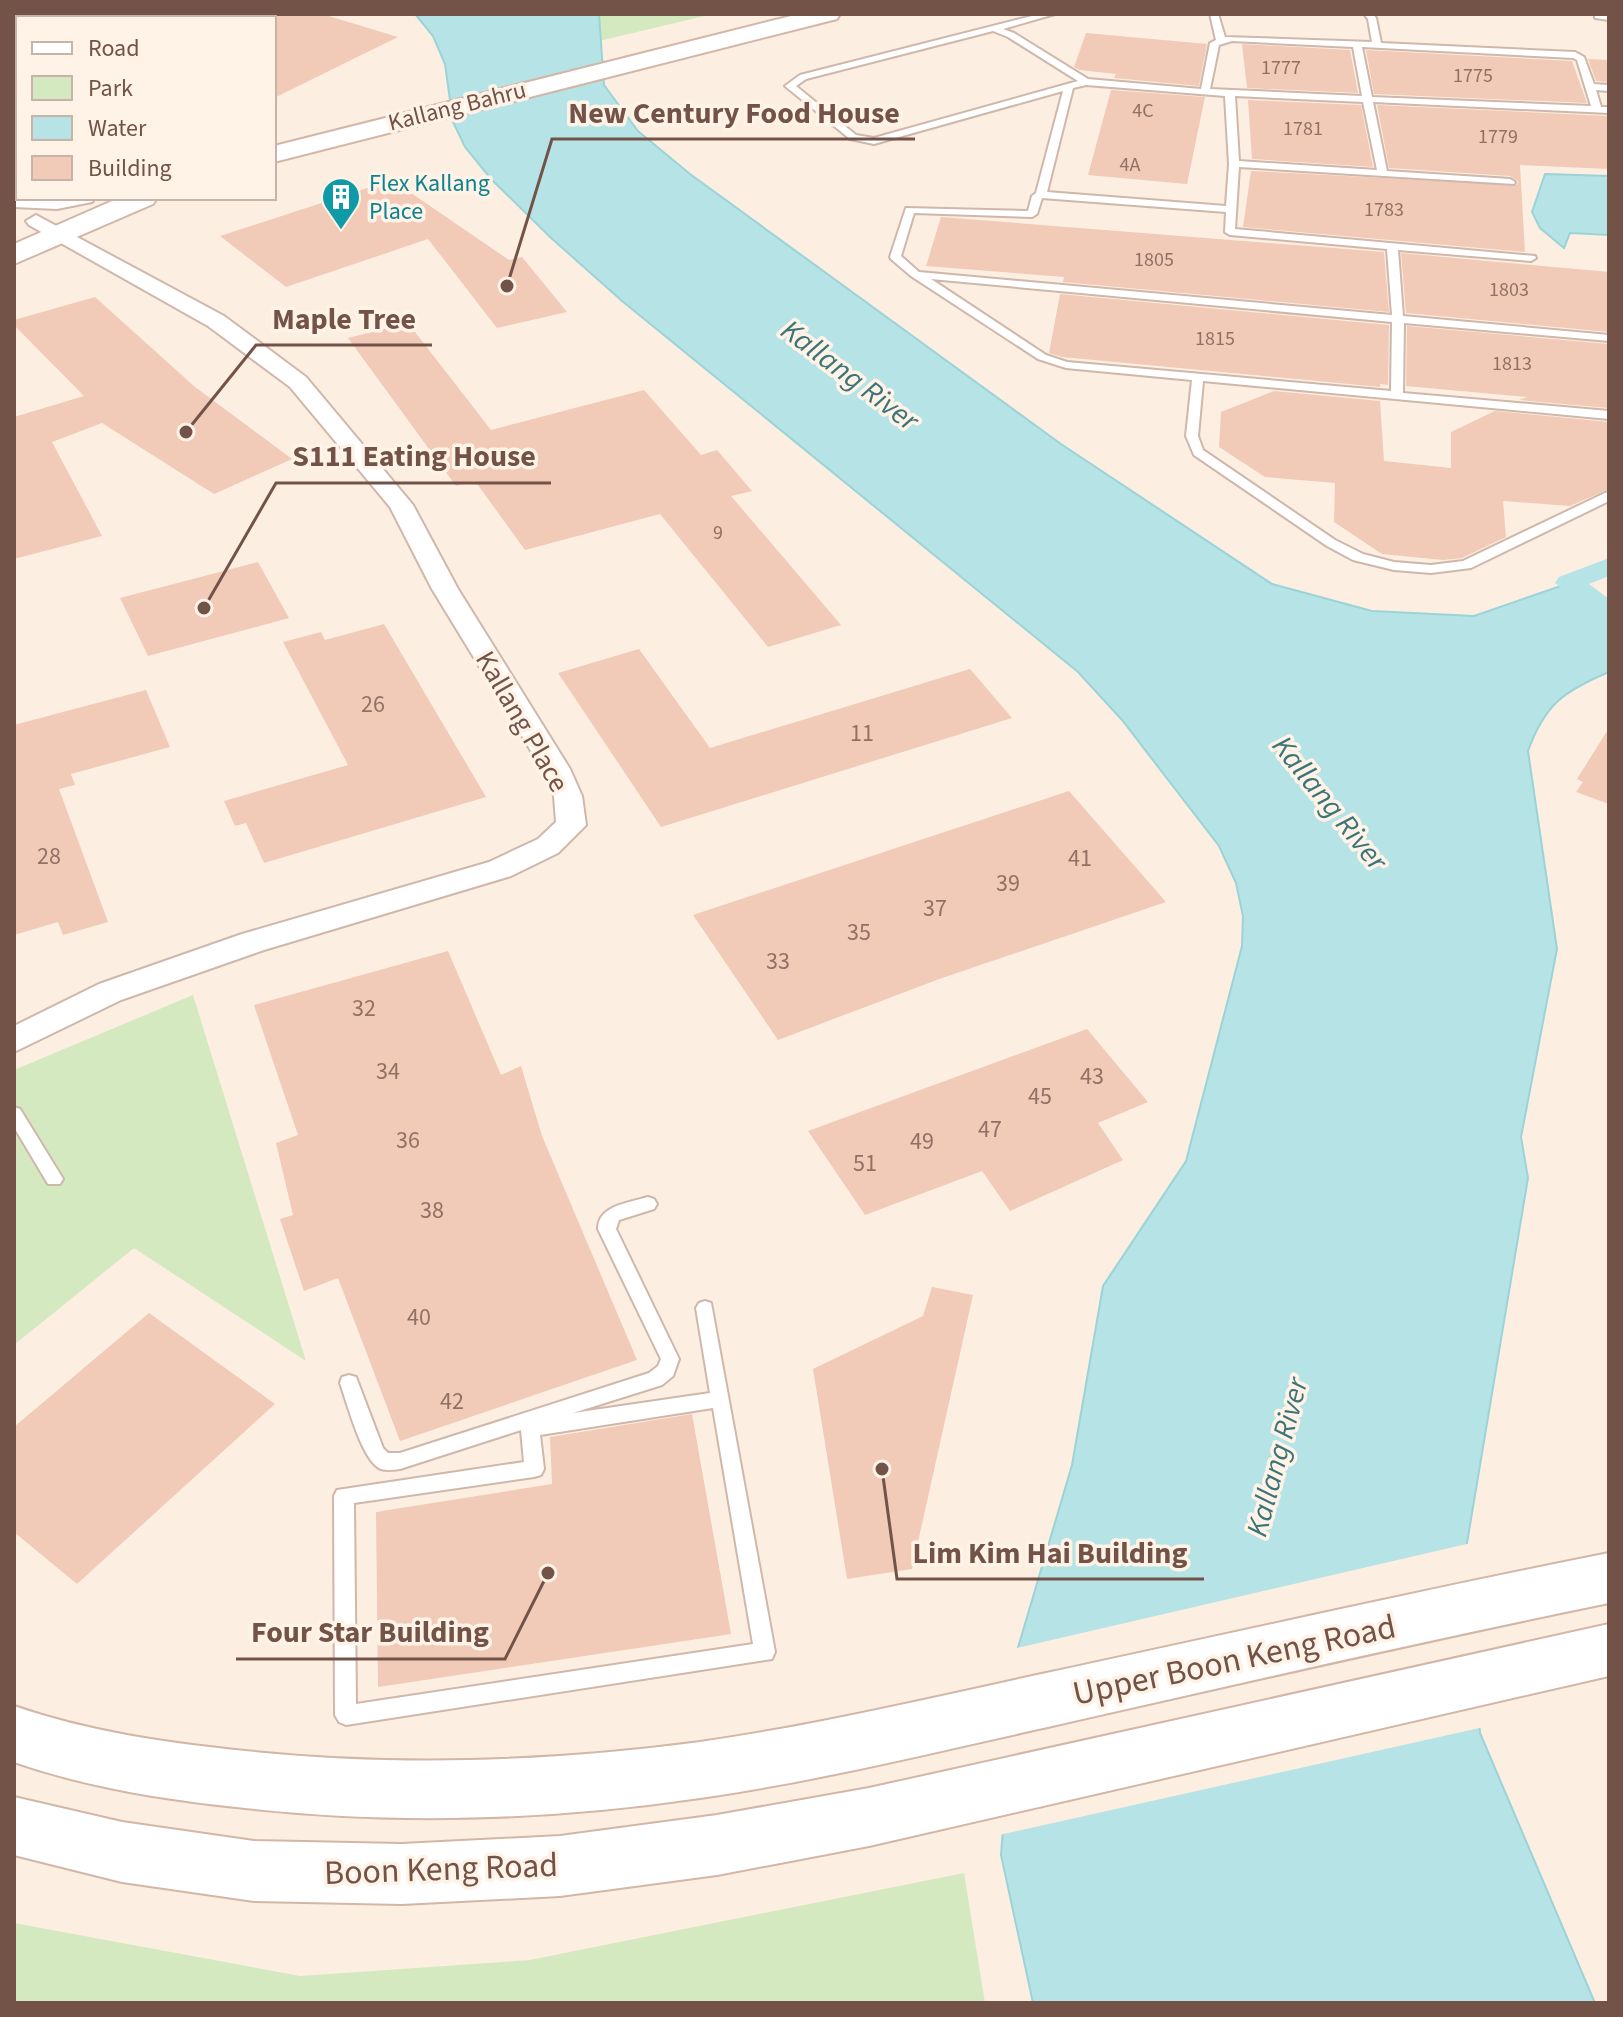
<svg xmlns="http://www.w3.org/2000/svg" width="1623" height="2017" viewBox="0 0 1623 2017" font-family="'Source Sans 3',sans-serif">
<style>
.green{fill:#d4e9c0}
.water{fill:#b6e3e5;stroke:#9cd3d7;stroke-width:2}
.pier{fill:#fcefe1}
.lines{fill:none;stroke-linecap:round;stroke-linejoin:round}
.canal{fill:#b6e3e5;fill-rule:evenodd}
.building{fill:#f1cab8}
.lane-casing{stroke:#cfb7ab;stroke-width:4}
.street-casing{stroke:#cfb7ab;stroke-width:4}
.secondary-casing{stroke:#d2b6a8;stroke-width:4}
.lane{fill:#fff;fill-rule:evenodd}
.street{fill:#fff;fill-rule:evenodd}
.secondary{fill:#fff;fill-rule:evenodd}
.labels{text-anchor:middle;stroke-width:7;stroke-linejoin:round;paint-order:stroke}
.far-number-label{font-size:20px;fill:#927164}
.far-street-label{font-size:24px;fill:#735348;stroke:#fff3e7}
.far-culture-label{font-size:24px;fill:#0d838f;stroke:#fff3e7;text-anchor:start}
.number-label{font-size:24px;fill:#927164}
.street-label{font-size:28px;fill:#735348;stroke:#fff3e7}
.water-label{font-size:30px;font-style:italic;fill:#3c7478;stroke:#fff3e7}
.near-street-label{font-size:34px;fill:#735348;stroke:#fff3e7}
.leader{fill:none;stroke:#735348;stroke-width:3}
.callout-dot{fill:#735348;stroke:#fff3e7;stroke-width:3}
.callout-label{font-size:30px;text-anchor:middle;font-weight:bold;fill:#735348;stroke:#fff3e7;stroke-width:7;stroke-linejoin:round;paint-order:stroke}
</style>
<rect width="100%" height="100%" fill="#fcefe1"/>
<path class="green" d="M599,14H713L599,41Z
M193,995L306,1361L134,1248L14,1345V1070Z
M964,1873L985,2003H14V1923L300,1976L530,1960Z"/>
<path class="water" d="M415,14H599L604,85L638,131L690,174L1061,444L1272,584L1372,611L1474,616L1569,583L1609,612V672C1564,691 1545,704 1528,751L1557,949L1521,1137L1528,1178L1467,1543L1480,1733L1595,2003H1033L1001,1855L1017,1651L1072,1465L1103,1286L1186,1161L1242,946L1243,916L1236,883L1219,846L1122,720L1078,672L622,301L550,237L491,179L465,147L453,122L445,64L433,36Z
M1545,174L1609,176V235L1570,233L1564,248L1540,228L1532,212Z"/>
<path class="pier" d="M1471,1543L1484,1727L999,1835L1013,1649Z"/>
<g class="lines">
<path class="canal" d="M1609,558V576L1589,584L1609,599V620L1599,618L1555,583L1559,577Z"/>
</g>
<path class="building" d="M274,14H322L398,37L274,98Z
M1086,33L1207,44L1199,86L1114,78L1116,74L1080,70L1074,67Z
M1242,44L1350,50L1358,93L1247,88Z
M1366,50L1572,61L1587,103L1374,94Z
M1588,59L1609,60V82L1596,81Z
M1111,90L1205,97L1187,184L1088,175Z
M1248,100L1361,105L1373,167L1252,159Z
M1377,105L1609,116V169L1520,165L1525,252L1243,227L1251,171L1517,185L1518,181L1510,176L1389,168Z
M392,180L509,260L522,257L567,312L497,328L428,239L286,287L220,236Z
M941,217L1384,252L1389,312L1063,282L1064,277L926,266Z
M1401,253L1609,272V332L1406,313Z
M1060,294L1389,325L1388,385L1380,384V387L1062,357L1049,353Z
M95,297L195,387L292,459L214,494L102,423L52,442L102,536L14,559V417L84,396L14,325V320Z
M408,323L491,430L644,390L701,455L717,450L752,491L731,496L841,625L768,647L660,514L525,550L475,481L456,486L348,338Z
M1407,326L1609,344V408L1519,400L1527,397L1406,386Z
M1274,391L1380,401L1384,461L1451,468V432L1495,411L1609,422V489L1570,506L1503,501L1506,537L1462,558L1443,560L1382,554L1334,522L1335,483L1265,477L1219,447L1221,412Z
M258,562L289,618L148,656L120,598Z
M384,624L486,797L264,863L246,823L235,826L224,801L348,765L283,642L321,632L325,640Z
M639,649L710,748L970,669L1012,718L661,827L558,673Z
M146,690L170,747L71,774L75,785L59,789L108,922L63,935L58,922L14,935V725Z
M1609,728V804L1576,792L1583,782L1577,779Z
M1069,791L1166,902L942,978L778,1040L693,915Z
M448,951L501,1075L521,1066L542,1136L637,1360L400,1441L338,1278L304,1291L280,1219L293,1215L276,1143L298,1135L254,1005Z
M1087,1029L1148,1102L1098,1123L1123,1160L1010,1211L982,1171L865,1215L808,1131Z
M932,1287L973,1295L912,1569L847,1579L813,1369L923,1316Z
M149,1313L275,1404L77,1584L14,1532V1427Z
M692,1414L731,1634L378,1687L376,1512L552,1484L550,1437Z"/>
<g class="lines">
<defs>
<path id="lane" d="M1040,14H1055L1003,29L1014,33L1088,79L1201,89L1210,43L1216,40L1210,14H1218L1225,37L1372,42L1368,19L1364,14H1373L1376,18L1381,43L1575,52L1584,57L1594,84L1609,85V91L1596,90L1601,107H1609V113L1373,102L1387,171L1510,179L1515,182L1514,184L1239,167L1235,229L1535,256L1536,258L1531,261L1398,250L1403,316L1609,335V341L1404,323L1403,393L1609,411V419L1203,381L1198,436L1203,450L1335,540L1363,554L1394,562L1431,565L1463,561L1605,493L1609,492V501L1471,568L1431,573L1394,570L1353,560L1327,546L1194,455L1186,436L1192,380L1066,368L1038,359L911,276L891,259L890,257L906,208L1028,211L1032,196L1036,193L1063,91L874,144L850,139L785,86L800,75ZM993,31L1008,37L1078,81L874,138L856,135L796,86L806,79ZM1232,41L1353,47L1362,96L1210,89L1219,45ZM1362,47L1573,58L1577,60L1591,106L1372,97ZM1086,85L1225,96L1229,164L1226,206L1047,192L1073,88ZM1235,96L1363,102L1377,170L1239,161ZM1042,198L1226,212L1225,232L1230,235L1387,249L1392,315L919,272L901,256L914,213L1032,217L1037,214ZM931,279L1392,322L1391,391L1067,362L1046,355Z
M1595,14H1609V20L1595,18Z
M14,1107L20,1109L60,1174L63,1179L60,1184H48L14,1127Z
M648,1197L654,1199L657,1204L654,1209L619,1220L616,1229L679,1359L673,1376L662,1385L573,1413L710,1393L696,1308L699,1303L705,1301L711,1303L775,1652L772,1659L346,1725L339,1722L335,1715L334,1496L337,1490L524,1462L521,1430L400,1469C394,1470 387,1471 381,1469C362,1462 347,1402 340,1383L342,1377L349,1375L356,1377L383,1448L388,1453H400L649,1373L658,1366L661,1359L598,1229C598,1205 629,1203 648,1197ZM713,1408L753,1644L356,1704L354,1503L534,1477L541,1475L544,1469L540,1435Z"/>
<path id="street" d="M18,111V124L14,125V112Z
M14,195L18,198H95L92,202L57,209L14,207Z
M36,215L224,316L306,377L413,505L458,589L570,769L582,796L586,825L558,853L511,876L264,950L121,1000L14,1052V1026L99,984L242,934L489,862L538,839L556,822L554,796L542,769L432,589L390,507L290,387L208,326L29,225L26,221Z"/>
<path id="secondary" d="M799,14H840L837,19L274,162V146Z
M119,198H157L153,204L14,264V244Z
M1609,1553V1603C1423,1641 1237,1684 1052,1726C935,1752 819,1781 700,1798C550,1820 397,1825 245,1808C167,1800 89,1788 14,1762V1706C89,1732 167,1743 245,1751C397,1767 549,1762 700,1742C818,1725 935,1697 1051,1672C1237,1632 1423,1590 1609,1553Z
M1609,1624V1676L869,1846L717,1875L560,1896L402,1904L254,1901L122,1882L14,1855V1797L122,1822L254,1841L402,1844L560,1836L717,1815L869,1788Z"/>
</defs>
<use href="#lane" class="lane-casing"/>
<use href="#street" class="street-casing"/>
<use href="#secondary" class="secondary-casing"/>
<use href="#lane" class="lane"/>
<use href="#street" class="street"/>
<use href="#secondary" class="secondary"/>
</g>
<defs>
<symbol id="building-pin" viewBox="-11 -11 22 30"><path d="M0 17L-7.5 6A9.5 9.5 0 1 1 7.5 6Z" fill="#0f9aa8" stroke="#fff3e7"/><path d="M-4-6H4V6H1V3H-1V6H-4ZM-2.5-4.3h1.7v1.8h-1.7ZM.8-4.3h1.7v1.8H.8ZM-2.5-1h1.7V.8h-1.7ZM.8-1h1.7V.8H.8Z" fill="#fff"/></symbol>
</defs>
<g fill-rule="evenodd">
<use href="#building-pin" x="319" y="175" width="44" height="60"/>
</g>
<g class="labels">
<g class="far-number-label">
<text x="1281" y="74">1777</text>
<text x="1473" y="82">1775</text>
<text x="1143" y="117">4C</text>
<text x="1303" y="135">1781</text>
<text x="1498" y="143">1779</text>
<text x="1130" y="171">4A</text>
<text x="1384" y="216">1783</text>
<text x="1154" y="266">1805</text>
<text x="1509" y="296">1803</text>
<text x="1215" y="345">1815</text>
<text x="1512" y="370">1813</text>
<text x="718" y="539">9</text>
</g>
<g class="far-street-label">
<text transform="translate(457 106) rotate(-14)" y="8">Kallang Bahru</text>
</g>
<g class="far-culture-label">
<text x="369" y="191">Flex Kallang<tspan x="369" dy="28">Place</tspan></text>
</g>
<g class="number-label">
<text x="373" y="712">26</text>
<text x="862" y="741">11</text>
<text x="49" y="864">28</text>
<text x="1080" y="866">41</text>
<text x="1008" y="891">39</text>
<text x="935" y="916">37</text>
<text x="859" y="940">35</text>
<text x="778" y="969">33</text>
<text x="364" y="1016">32</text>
<text x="388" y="1079">34</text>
<text x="1092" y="1084">43</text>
<text x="1040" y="1104">45</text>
<text x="990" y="1137">47</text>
<text x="408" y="1148">36</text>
<text x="922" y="1149">49</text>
<text x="865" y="1171">51</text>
<text x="432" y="1218">38</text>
<text x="419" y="1325">40</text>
<text x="452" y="1409">42</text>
</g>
<g class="street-label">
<text transform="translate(523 721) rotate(60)" y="10">Kallang Place</text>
</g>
<g class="water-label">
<text transform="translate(850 375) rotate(37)" y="10">Kallang River</text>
<text transform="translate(1330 803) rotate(51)" y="10">Kallang River</text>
<text transform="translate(1277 1457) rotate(-75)" y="10">Kallang River</text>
</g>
<g class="near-street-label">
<text transform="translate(1234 1659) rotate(-12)" y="12">Upper Boon Keng Road</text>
<text transform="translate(441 1868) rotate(-2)" y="12">Boon Keng Road</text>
</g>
</g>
<path class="leader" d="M507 286L552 139H915M186 432L256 345H432M204 608L276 483H551M882 1469L897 1579H1204M548 1573L505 1659H236"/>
<g class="callout-dot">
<circle cx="507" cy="286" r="8"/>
<circle cx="186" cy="432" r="8"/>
<circle cx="204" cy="608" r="8"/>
<circle cx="882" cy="1469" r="8"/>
<circle cx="548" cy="1573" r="8"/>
</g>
<g class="callout-label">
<text x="734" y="123">New Century Food House</text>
<text x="344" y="329">Maple Tree</text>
<text x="414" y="466">S111 Eating House</text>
<text x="1050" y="1563">Lim Kim Hai Building</text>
<text x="370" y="1642">Four Star Building</text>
</g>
<rect width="1623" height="2017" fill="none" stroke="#735348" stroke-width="32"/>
<rect x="16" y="16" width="260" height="184" fill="#fff3e7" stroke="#c7b3a7" stroke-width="2"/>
<rect x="32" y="42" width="40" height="12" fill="#ffffff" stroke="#c7b3a7" stroke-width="2"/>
<text x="88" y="56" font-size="24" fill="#735348">Road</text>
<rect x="32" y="76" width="40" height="24" fill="#d4e9c0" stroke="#c7b3a7" stroke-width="2"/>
<text x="88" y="96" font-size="24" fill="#735348">Park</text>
<rect x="32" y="116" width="40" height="24" fill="#b6e3e5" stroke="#c7b3a7" stroke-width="2"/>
<text x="88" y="136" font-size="24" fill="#735348">Water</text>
<rect x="32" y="156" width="40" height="24" fill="#f1cab8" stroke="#c7b3a7" stroke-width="2"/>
<text x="88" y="176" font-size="24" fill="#735348">Building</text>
</svg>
